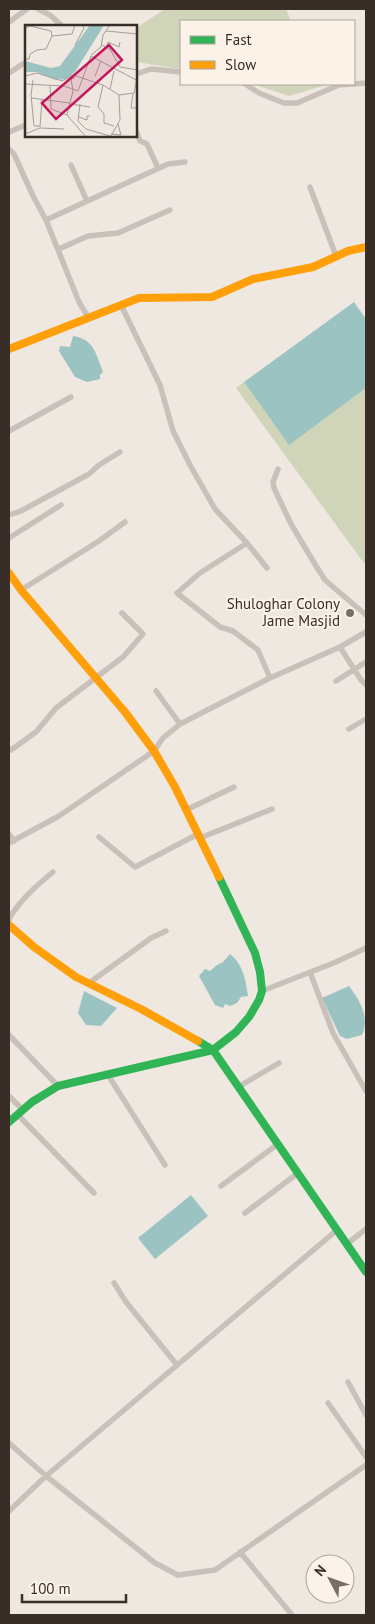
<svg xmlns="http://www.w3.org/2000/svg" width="375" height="1624" viewBox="0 0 375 1624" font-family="'PT Sans',sans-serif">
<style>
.green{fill:#d0d5b9}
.water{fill:#9bc3c2}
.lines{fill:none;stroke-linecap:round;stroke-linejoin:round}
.street{stroke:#c8c0b9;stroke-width:5.5}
.fast{stroke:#30b455;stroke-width:8}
.slow{stroke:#ff9f0a;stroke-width:8}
.poi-dot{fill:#786e68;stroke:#fbf2e8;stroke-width:2}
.labels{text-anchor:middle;stroke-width:4;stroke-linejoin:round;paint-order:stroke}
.poi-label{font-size:15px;fill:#392d27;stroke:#fbf2e8;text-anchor:end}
.inset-road{fill:none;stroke:#a69d97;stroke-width:1}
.view{fill:#c2185b;fill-opacity:0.15;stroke:#c2185b;stroke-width:2.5}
.inset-edge{fill:none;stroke:#392d27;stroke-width:2.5}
</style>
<rect width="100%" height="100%" fill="#eee8e1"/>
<path class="green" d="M165,9H286L291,21H181V69L136,62V28Z
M253,84H325L323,86L289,96Z
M244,382L289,444L366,388V566L236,388Z"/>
<path class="water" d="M354,302L366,319V388L289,445L244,382Z
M73,336C94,339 96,354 103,372L100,375V379L87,382L75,377L59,351L60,346L70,347Z
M230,954C243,964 246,981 248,996L241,997L237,1003L230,1006L225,1004L223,1008L215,1005L199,976L205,969L210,971L217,965L223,962Z
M349,986C360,1001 370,1017 362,1035L347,1039L340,1036L322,998Z
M84,991L117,1008L101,1026L86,1025L78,1013Z
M191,1195L208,1216L155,1259L138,1238Z"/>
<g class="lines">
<path class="street" d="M38,9L50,15L62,26
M9,22L27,9
M9,73L26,62
M136,74L151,69L181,72
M245,84L259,93L284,103H297L339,85L366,83
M136,131L140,141L147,144L158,168
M9,132L26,125
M9,149L14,154L33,196L46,220
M71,165L87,201
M310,187L336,256
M59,249L88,236L118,233L170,210
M121,305L160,385L173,431L190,465L215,509L247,543L267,568
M88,317L79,302L46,220L168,164L185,162
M9,431L71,397
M278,469L273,482L274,488L291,524L316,566L325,580L366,615
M9,515L21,511L89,474L99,465L120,452
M9,538L61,505
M247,543L200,573L177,593L220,627L233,631L258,650L270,678
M21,590L99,541L125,522
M340,647L361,680L366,685
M336,681L366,662
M156,691L180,724
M349,729L366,719
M11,750L36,732L56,708L123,657L143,634L122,613
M186,810L234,787
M9,834L14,841
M99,837L135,867L198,834
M200,838L272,809
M9,843L59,816L154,751L163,738L180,724L270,678L340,647L366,632
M9,919C20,900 36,886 53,872
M310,972L333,1033L366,1091
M89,983L151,938L166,931
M262,991L336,962L366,948
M9,1035L58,1086
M108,1075L165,1165
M238,1087L279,1063
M9,1096L22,1109
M17,1114L94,1193
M221,1186L278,1144
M245,1213L298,1173
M348,1243L366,1229
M114,1283L126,1302L177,1365
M348,1382L366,1415
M328,1403L366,1457
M9,1443L46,1476L155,1563L178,1575L215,1570L366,1465
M9,1511L46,1476L337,1230
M240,1552L292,1615"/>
<path class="fast" d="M198,1041L213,1050L366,1272
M9,1122L32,1102L58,1086L213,1050L236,1032L249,1017L259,1000L262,991L260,972L255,953L219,877"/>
<path class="slow" d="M9,349L139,298L212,297L253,279L313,267L348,251L366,247
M9,573L21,590L125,712L154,751L175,787L219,877
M9,925L34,947L76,977L141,1009L198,1041"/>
</g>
<circle class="poi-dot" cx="350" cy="613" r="5"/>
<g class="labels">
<g class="poi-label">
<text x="340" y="609">Shuloghar Colony<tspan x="340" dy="17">Jame Masjid</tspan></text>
</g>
</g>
<g transform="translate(25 25)">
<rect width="112" height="112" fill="#eee8e1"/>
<path d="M65,0H79L50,47L41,54L31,55L12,47H0V36L26,43L35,41Z" fill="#9bc3c2"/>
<path class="inset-road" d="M0,3L5,1L26,6L27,11M81,6L113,9M50,20L59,3L57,0M77,20L85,24L95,42L113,45M82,21L83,17L94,22L95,17M66,30L76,22L78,10L85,0M0,34H4L5,29L12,25L21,24L27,11L47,9L50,0M0,51L12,48L37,56L48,50L78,60L94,70L109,68L112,53M70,51L76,36M8,55L6,70L9,101H15M0,59L39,61L53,66L66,31L113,56M25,60L26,84L42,90L61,112M78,60L73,82L79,89V98L89,101M85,64L89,46M108,68L106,83H113M6,73L45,78M45,79L65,82M55,79L53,96L61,104L85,111M42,90L48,66L46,54L50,53M54,92L62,95V91H65M15,102L17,74M0,109L15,103L39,104M86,109L96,110L93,99M86,111L95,95L94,70"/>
<path class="view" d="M84,20L97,35L31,94L17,78Z"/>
<rect width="112" height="112" class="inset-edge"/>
</g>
<rect width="375" height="1624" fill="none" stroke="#392d27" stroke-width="20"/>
<rect x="180" y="20" width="175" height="65" fill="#fbf2e8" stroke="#ada39b"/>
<rect x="190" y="36" width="25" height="8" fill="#30b455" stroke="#ada39b"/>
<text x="225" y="45" font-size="15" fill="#392d27">Fast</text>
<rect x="190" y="61" width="25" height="8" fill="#ff9f0a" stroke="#ada39b"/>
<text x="225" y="70" font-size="15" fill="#392d27">Slow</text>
<g transform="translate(330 1579) rotate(311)"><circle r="24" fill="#fbf2e8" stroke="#ada39b"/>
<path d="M0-4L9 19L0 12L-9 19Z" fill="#786e68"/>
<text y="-8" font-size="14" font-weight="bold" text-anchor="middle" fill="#392d27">N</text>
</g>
<path d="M22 1594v8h104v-8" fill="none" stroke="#392d27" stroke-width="2.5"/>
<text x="30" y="1594" font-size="15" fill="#392d27" stroke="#fbf2e8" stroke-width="4" paint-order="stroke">100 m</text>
</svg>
